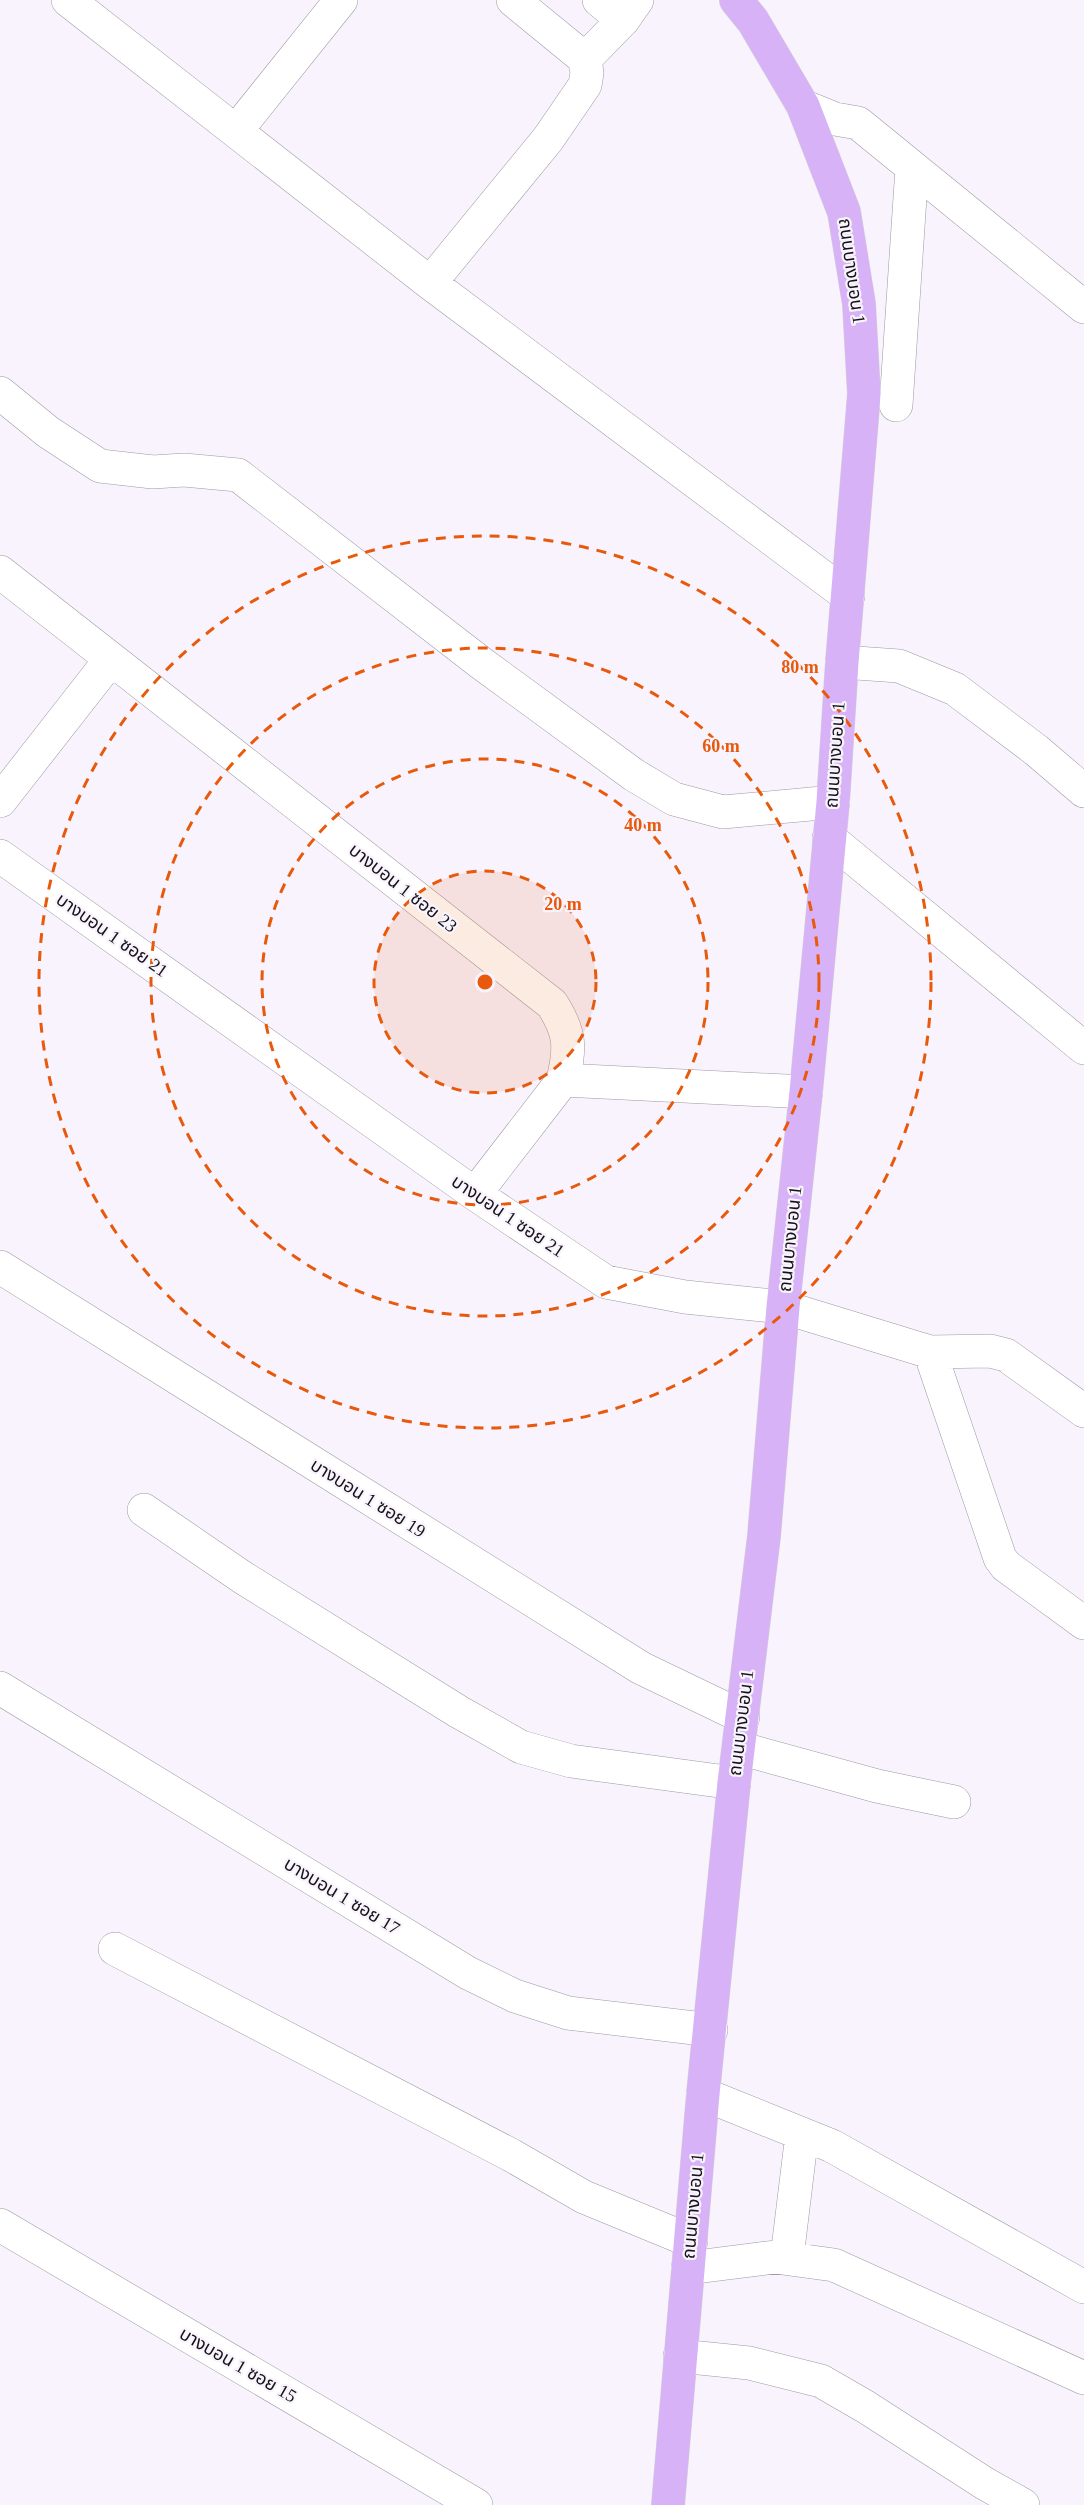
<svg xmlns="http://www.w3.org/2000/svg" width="1084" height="2505" viewBox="0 0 1084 2505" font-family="'Times New Roman','Noto Sans Thai',serif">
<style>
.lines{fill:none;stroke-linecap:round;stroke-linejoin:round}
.minor-casing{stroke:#9e99a2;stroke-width:34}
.major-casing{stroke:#d5d5d5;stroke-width:34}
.minor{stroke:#fff;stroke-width:33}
.major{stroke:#d7b2f6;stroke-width:33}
.ring{fill:none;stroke:#e8590c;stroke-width:3;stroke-dasharray:10 8}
.labels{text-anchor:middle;stroke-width:4.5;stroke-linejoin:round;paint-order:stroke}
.street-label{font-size:18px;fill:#151316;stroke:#f8f3fd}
.centre{fill:#e8590c;stroke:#f8f3fd;stroke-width:3}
.ring-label{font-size:18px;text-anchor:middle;font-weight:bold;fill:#e8590c;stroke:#f8f3fd;stroke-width:4.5;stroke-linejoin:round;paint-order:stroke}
</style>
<rect width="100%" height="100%" fill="#f8f3fd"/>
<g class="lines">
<defs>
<path id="minor" d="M68,0L430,283L848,596
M513,0L585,59
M599,0L623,20
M803,106L835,119L858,123L1084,307
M236,131L341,0
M430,283L548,139L585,85L587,73L585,59L623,20L637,0
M0,393L48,432L100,466L153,472L184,470L238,475L481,663L634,775L674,799L723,812L833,802
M896,405L912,168
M0,572L552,1004C570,1032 571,1047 563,1080L806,1092
M842,662L899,666L955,689L1036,750L1084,791
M0,801L111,659
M829,838L1084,1048
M0,856L475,1194L606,1282L685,1297L783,1307L930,1352L990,1351L1006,1355L1084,1411
M475,1194L563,1080
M0,1267L641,1668L743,1717
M930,1352L1000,1558L1006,1566L1084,1623
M144,1510L242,1577L459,1712L521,1747L571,1761L734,1783
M0,1688L468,1973L515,1996L568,2013L711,2030
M739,1748L877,1786L954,1802
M115,1949L511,2155L584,2197L691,2241
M703,2094L832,2146L1084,2287
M0,2225L476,2505
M787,2257L802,2134
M688,2268L775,2257L834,2265L1084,2378
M680,2356L749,2363L821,2381L866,2407L984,2483L1023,2505"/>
<path id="major" d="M668,2505L703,2094L734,1783L764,1536L783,1307L806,1092L833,802L842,662L864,394L859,304L844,212L803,106L753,21L736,0"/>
</defs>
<use href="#minor" class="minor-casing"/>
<use href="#major" class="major-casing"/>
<use href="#minor" class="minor"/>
<use href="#major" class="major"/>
</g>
<circle cx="485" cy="982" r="111" fill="#e8590c" fill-opacity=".12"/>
<g class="ring">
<circle cx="485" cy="982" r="111"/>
<circle cx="485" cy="982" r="223"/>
<circle cx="485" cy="982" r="334"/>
<circle cx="485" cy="982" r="446"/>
</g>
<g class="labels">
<g class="street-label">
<text transform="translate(852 271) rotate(82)" y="6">ถนนบางบอน 1</text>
<text transform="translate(835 755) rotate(-86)" y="6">ถนนบางบอน 1</text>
<text transform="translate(403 888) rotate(38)" y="6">บางบอน 1 ซอย 23</text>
<text transform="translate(112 935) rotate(35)" y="6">บางบอน 1 ซอย 21</text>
<text transform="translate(508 1216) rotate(34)" y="6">บางบอน 1 ซอย 21</text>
<text transform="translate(790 1239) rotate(-84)" y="6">ถนนบางบอน 1</text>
<text transform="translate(368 1498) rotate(32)" y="6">บางบอน 1 ซอย 19</text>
<text transform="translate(741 1723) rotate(-83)" y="6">ถนนบางบอน 1</text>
<text transform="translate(342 1896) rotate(31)" y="6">บางบอน 1 ซอย 17</text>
<text transform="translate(693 2206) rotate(-85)" y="6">ถนนบางบอน 1</text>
<text transform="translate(238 2365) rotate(30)" y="6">บางบอน 1 ซอย 15</text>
</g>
</g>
<circle cx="485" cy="982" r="9" class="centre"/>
<g class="ring-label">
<text x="800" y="673">80 m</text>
<text x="721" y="752">60 m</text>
<text x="643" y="831">40 m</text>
<text x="563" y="910">20 m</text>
</g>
</svg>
